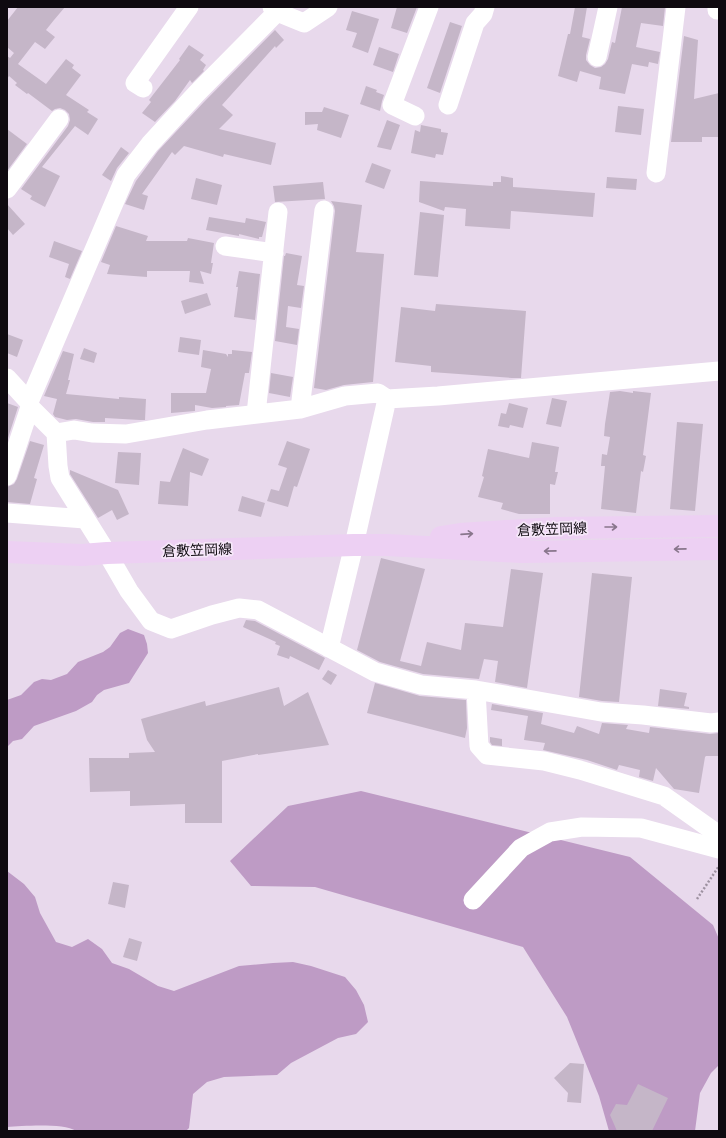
<svg xmlns="http://www.w3.org/2000/svg" width="726" height="1138" viewBox="0 0 726 1138" font-family="Signika,'Noto Sans JP',sans-serif">
<style>
.forest{fill:#be9bc5}
.building{fill:#c5b6c8}
.lines{fill:none;stroke-linecap:round;stroke-linejoin:round}
.path{stroke:#9d91a0;stroke-width:2.5;stroke-dasharray:2 2;stroke-linecap:butt}
.minor{stroke:#fff;stroke-width:19}
.major{stroke:#edd0f3;stroke-width:22}
.oneway{stroke:#89768c}
.labels{text-anchor:middle;stroke-width:3.5;stroke-linejoin:round;paint-order:stroke}
.street-label{font-size:14px;fill:#0e090f;stroke:#f6e7f9}
</style>
<rect width="100%" height="100%" fill="#e8d9ec"/>
<path class="forest" d="M128,629L144,635L147,644L148,653L129,683L104,690L97,695L92,702L76,711L34,726L22,739L13,741L7,747V700L21,695L34,682L42,679L51,680L67,674L78,662L103,652L110,647L120,633Z
M361,791L630,857L713,925L719,939V1065L711,1073L700,1093L695,1131H609L599,1096L567,1017L523,947L315,887L251,886L230,861L288,806Z
M7,871L24,884L35,897L40,913L56,942L72,947L88,939L102,949L112,963L129,969L158,986L174,991L239,966L273,963L293,962L311,966L345,977L356,990L364,1005L368,1022L356,1034L338,1038L291,1063L277,1075L224,1077L207,1082L193,1094L189,1128L186,1131H76C64,1123 23,1126 7,1127Z"/>
<path class="building" d="M18,7H65L54,20L46,30L55,37L45,49L35,42L18,64L46,84L66,59L74,65L72,68L81,75L66,95L89,110L87,112L98,119L88,135L75,126L42,167L60,176L45,207L30,199L32,196L21,189L68,126L70,120L69,114L65,110L60,108L55,109L52,111L28,93L27,94L15,85L17,83L9,76L7,79V56L10,58L14,53L7,47V21Z
M397,7H417L407,33L391,28Z
M575,7H587L582,37L590,39L586,55V60L590,65L595,68L601,67L605,64L608,59L612,42L615,43L622,7H665L663,26L641,23L636,47L660,52L658,64L649,62L648,67L632,64L625,94L599,89L601,77L580,71L577,82L558,76L568,34H570Z
M352,11L379,19L368,53L352,47L357,33L346,30Z
M450,22L462,26L440,93L427,88Z
M275,30L284,40L276,48L275,46L222,105L233,115L219,129L276,143L271,165L224,154L223,157L184,146L175,155L172,152L142,194L148,196L144,210L125,204L136,181L158,151L204,102Z
M684,36L698,40L694,99L719,93V137H702V142H671Z
M189,45L204,55L200,60L206,65L203,70L204,71L192,83L190,80L175,101L155,122L142,113L151,102L149,100L180,60L179,59Z
M379,47L399,54L393,72L373,65Z
M366,86L377,90L376,92L384,95L382,101L380,111L360,104Z
M618,106L644,109L641,135L615,132Z
M324,107L349,115L341,138L317,130L318,124L305,125V112H322Z
M387,120L400,125L391,150L377,147Z
M421,125L441,129V132L448,133L443,155L436,154L435,158L411,153L415,130L420,132Z
M7,129L27,144L7,171Z
M121,147L129,153L117,168L111,181L102,175Z
M372,163L391,170L384,189L365,182Z
M501,176L513,178V187L595,193L593,217L511,211L510,229L465,226L466,209L445,207L444,211L419,202L420,181L493,186V182H501Z
M607,177L637,179L636,190L606,188Z
M196,178L222,185L217,205L191,199Z
M323,182L325,199L275,202L273,186Z
M331,201L362,205L356,252L384,254L373,382L344,385L326,390L314,388L335,211L334,206Z
M7,204L25,224L13,235L7,228Z
M420,212L444,215L438,277L414,275Z
M209,217L245,223L246,218L266,222L262,237H259V239L239,234V236L206,230Z
M116,226L148,236L146,241H187L188,238L214,243L211,263H213L211,274L200,271L204,284L189,282L190,271H147V277L107,274L110,265L101,262Z
M54,241L82,251L70,279L65,277L69,264L49,257Z
M286,253L302,256L297,285L304,286L301,308L288,306L286,327L299,329L297,345L275,341L284,256H285Z
M239,271L260,274L255,320L234,317L238,287H236Z
M207,293L211,305L185,314L181,301Z
M436,304L526,311L521,378H512L431,372V366L395,362L401,307L435,311Z
M7,334L23,340L17,357L7,353Z
M180,337L201,340L199,355L178,352Z
M84,348L97,353L94,363L80,359Z
M203,350L226,354L228,357V354H232V350L252,352L249,373H245L239,405L226,406V407L212,408L195,405V411L171,413V393H206L211,369L201,367Z
M63,351L74,354L68,380H70L66,394L119,399V397L146,399L145,420H140L105,418V422H93L76,419L67,420L55,417L53,414L57,399L44,396Z
M271,373L293,377L290,397L269,393Z
M620,391L633,393V391L651,393L643,455L646,456L643,472L641,471L636,513L601,509L605,466H601L602,454L607,455L610,437L604,436L605,424L610,392Z
M552,398L567,401L561,427L546,424Z
M7,403L18,407L7,441Z
M509,403L528,408L523,428L510,425L509,428L498,426L501,413L506,414Z
M677,422L703,424L695,511L670,509Z
M30,441L44,445L34,478L37,479L30,504L7,502V487L14,484L17,479Z
M287,441L310,449L297,487L294,486L288,507L267,501L271,489L279,491L287,468L278,465Z
M532,442L559,447L555,472H558L555,485L550,484V514H519L501,509L503,503L478,497L484,477L482,476L488,449L529,458Z
M183,448L209,459L202,476L190,472L188,506L158,504L160,481L170,482Z
M118,452L141,453L139,485L115,483Z
M70,470L118,490L129,514L117,520L112,510L98,518L70,474Z
M242,496L265,503L261,517L238,511Z
M381,558L425,569L400,661L421,666L427,642L461,650L465,623L503,627L511,569L543,573L527,688L495,682L498,661L484,659L479,679L423,674L380,662L357,650Z
M592,573L632,577L619,702L602,701L579,697Z
M246,620L255,621L325,658L319,670L290,656L289,659L277,655L280,646L275,644L276,642L243,627Z
M328,670L337,675L331,685L322,679Z
M375,683L420,696L466,700L467,728L465,738L367,713Z
M279,687L284,706L308,692L329,745L258,755V754L222,761V823H185V804L130,806V791L90,792L89,758H129V753L155,752L147,740L141,719L205,701L206,706Z
M660,689L687,693L684,706L689,707V709L658,706Z
M492,704L543,713L541,724L574,733L577,726L599,734L602,723L628,725L626,729L649,733L650,727L710,734L719,733V756H706L705,757L699,793L674,789L656,768L653,781L639,777L640,770L619,765L617,770L587,760L543,750L545,743L524,740L528,716L491,710Z
M490,737L502,739V746L492,745L490,742Z
M113,882L129,885L125,908L108,904Z
M129,938L142,942L137,961L123,957Z
M570,1063L584,1064L581,1103L567,1102L568,1093L554,1078Z
M638,1084L668,1098L652,1131H617L610,1115L616,1104L627,1105Z"/>
<g class="lines">
<path class="path" d="M697,899L719,866"/>
<path class="minor" d="M272,7L277,12L304,23L328,7
M717,7V10
M597,57L608,7
M143,88L135,83L189,7
M448,105L475,23L483,14L485,7
M415,116L392,105L429,7
M656,173L676,7
M7,189L59,119
M225,246L274,253
M7,378L29,402L30,407L56,433L58,466L60,478L107,553L129,591L151,621L171,629L212,615L239,608L258,610L375,672L421,685L476,690L601,712L643,715L711,723L719,722
M29,402L126,175L150,144L196,94L277,12L280,7
M300,409L324,210
M256,414L278,212
M56,433L74,430L92,433L126,434L207,420L300,409L345,396L378,393L387,399L438,396L719,371
M7,476L30,407
M7,513L85,519
M329,648L354,545L387,399
M476,690L479,746L487,755L544,761L580,770L664,796L719,835
M473,900L521,848L550,832L582,827L641,828L719,849"/>
<path class="major" d="M441,537L460,534L556,528L719,526
M7,552L82,555L107,553L354,545H387L522,552L719,549"/>
</g>
<defs><path id="oneway-shaft" d="M-6 0H5M1.5-3L5.5 0L1.5 3" fill="none" stroke-width="1.6" stroke-linecap="round" stroke-linejoin="round"/></defs>
<g class="oneway">
<use href="#oneway-shaft" transform="translate(611 527)"/>
<use href="#oneway-shaft" transform="translate(467 534) rotate(-4)"/>
<use href="#oneway-shaft" transform="translate(680 549) rotate(179)"/>
<use href="#oneway-shaft" transform="translate(550 551) rotate(179)"/>
</g>
<g class="labels">
<g class="street-label">
<text transform="translate(552 529) rotate(-2)" y="5">倉敷笠岡線</text>
<text transform="translate(197 550) rotate(-2)" y="5">倉敷笠岡線</text>
</g>
</g>
<rect width="726" height="1138" fill="none" stroke="#0e090f" stroke-width="16"/>
</svg>
